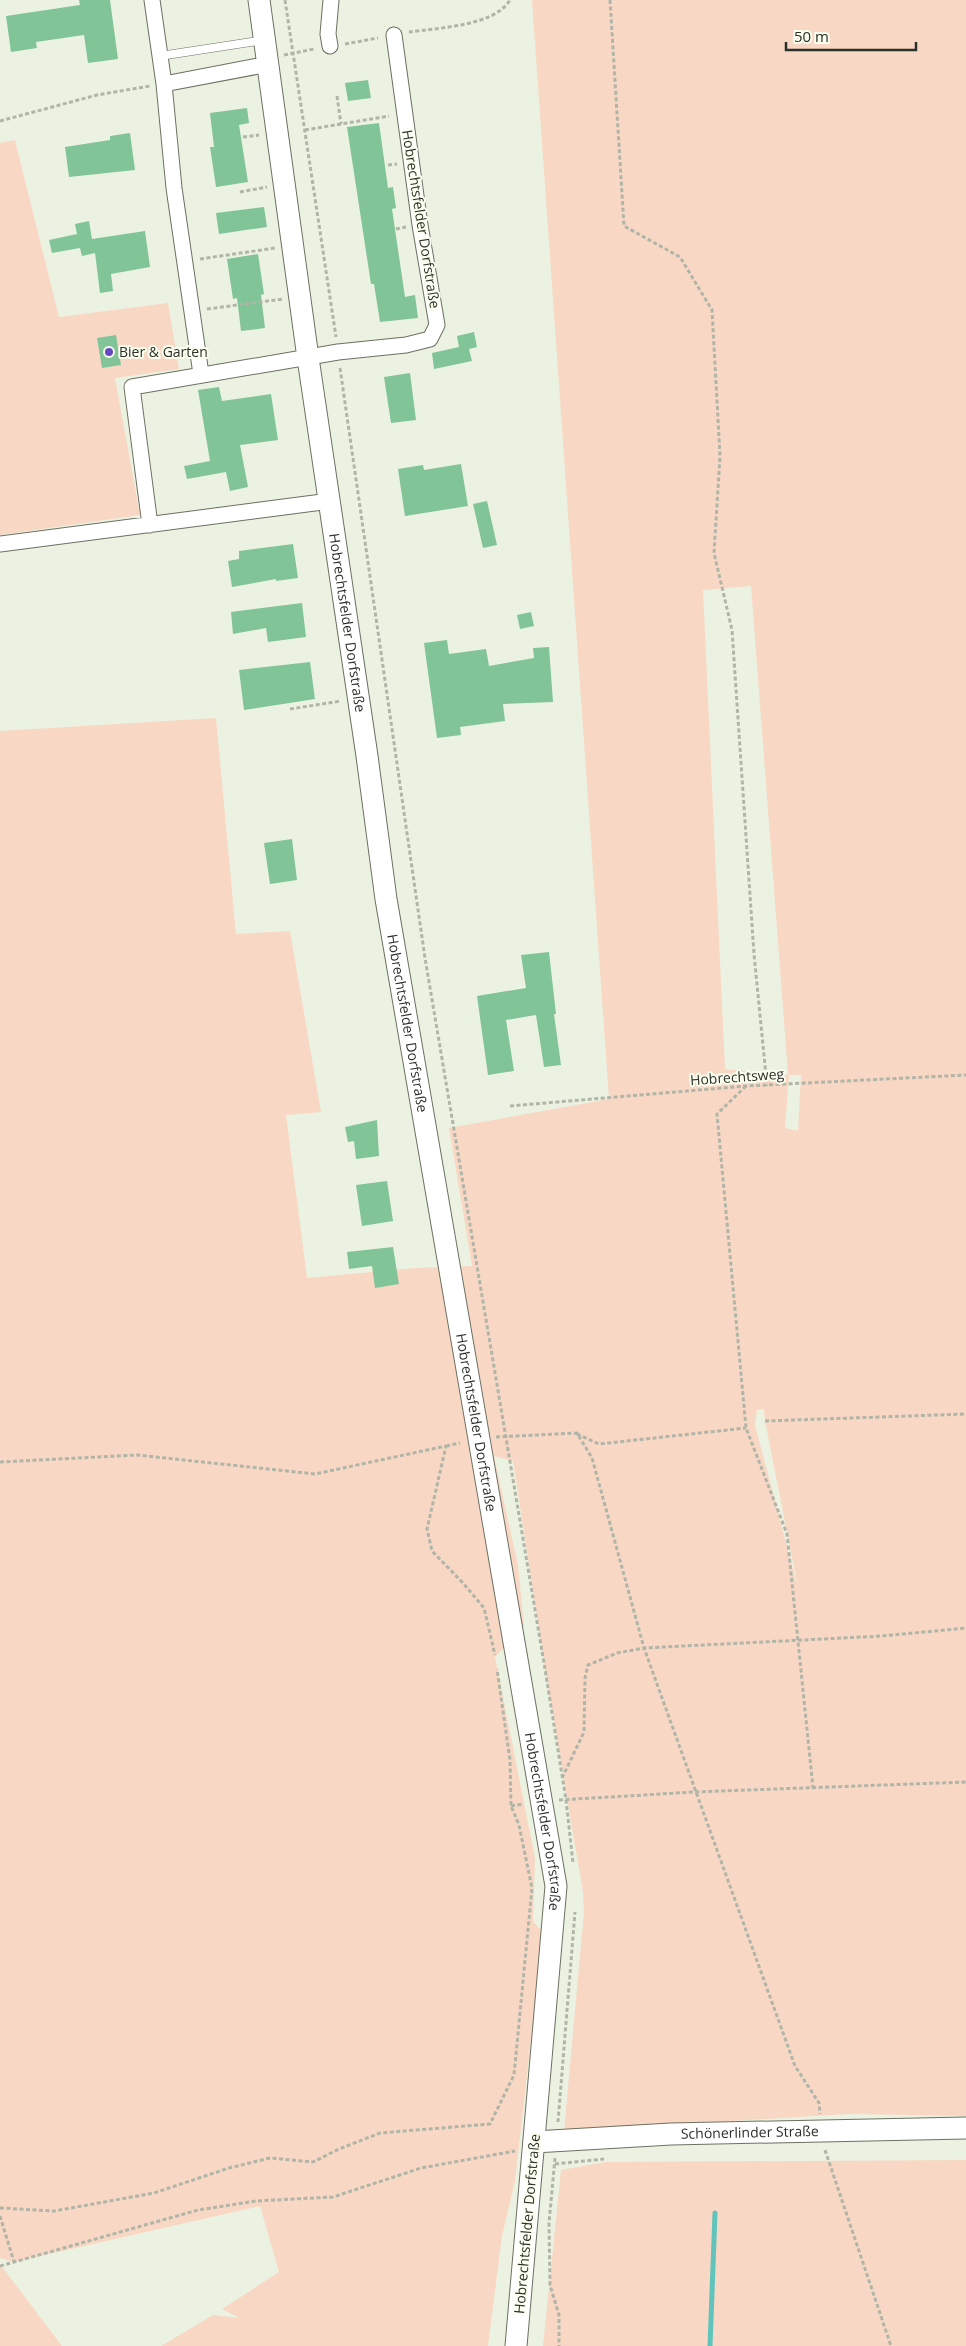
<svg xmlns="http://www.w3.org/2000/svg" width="966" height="2346" viewBox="0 0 966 2346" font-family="'Open Sans',sans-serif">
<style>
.green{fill:#f8d8c4;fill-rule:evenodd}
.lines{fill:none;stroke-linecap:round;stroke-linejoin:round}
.stream{stroke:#60c4bc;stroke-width:5}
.building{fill:#80c498}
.lane-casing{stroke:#6b7062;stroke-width:9}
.street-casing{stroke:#6b7062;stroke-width:17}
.secondary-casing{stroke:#6b7062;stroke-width:23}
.path{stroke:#b1b5a8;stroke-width:3;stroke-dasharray:4 2.5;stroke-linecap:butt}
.lane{stroke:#fff;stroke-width:8}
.street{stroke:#fff;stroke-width:15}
.secondary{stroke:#fff;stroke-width:21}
.poi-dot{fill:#6549c2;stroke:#faffef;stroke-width:2}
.labels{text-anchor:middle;stroke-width:4;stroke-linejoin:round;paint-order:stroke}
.street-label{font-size:14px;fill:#2d2f29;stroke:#faffef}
.poi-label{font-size:14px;fill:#2d2f29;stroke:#faffef;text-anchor:start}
</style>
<rect width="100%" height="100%" fill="#ecf2e1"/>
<path class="green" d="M532,0H611L613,5L612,0H966V2116L849,2114L564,2131L584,1912L583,1892L545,1669L513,1461L494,1456L518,1565L524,1626L495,1657L535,1858L533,1921L543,1933L515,2181L502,2236L488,2346H161L213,2315L240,2318L222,2309L279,2272L260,2206L14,2262L0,2258V731L216,718L236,934L290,931L321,1112L286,1115L307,1278L415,1268L472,1266L449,1128L609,1099ZM751,586L788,1074V1075L725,1069L703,590ZM789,1075H801L798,1131L785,1128ZM764,1409L765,1421L798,1588L755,1425L757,1410Z
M15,140L59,317L168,303L179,369L115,378L140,515L0,535V143Z
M966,2160V2346H543L561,2170L605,2162Z
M0,2264L62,2346H0Z"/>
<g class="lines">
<path class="stream" d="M710,2346L715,2213"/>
</g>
<path class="building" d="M79,0H110L118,59L88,63L84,35L36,42L37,48L11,52L6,16L80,5Z
M368,80L371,98L348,101L345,83Z
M247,108L249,123L239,125L248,182L216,187L210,147H214L210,113Z
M379,123L388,188L393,187L396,208L392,209L405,297L415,295L418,318L380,322L374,284H371L347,127Z
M130,133L135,170L69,177L65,147L110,140V136Z
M264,207L267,227L219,234L216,213Z
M89,221L92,239L145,231L150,267L111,274L113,291L100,293L95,253L82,256L80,248L52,253L49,240L77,234L75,224Z
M258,254L264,294L261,295L265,328L241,331L237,298L233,299L227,259Z
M474,332L477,347L469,349L472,361L434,369L432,353L459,347L457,336Z
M116,335L121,365L102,368L97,338Z
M410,373L416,420L391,423L384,377Z
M219,387L222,401L271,394L278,440L240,445L248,487L230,491L226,472L187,479L184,466L210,461L198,390Z
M461,464L468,506L405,516L398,469L423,465L424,470Z
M487,501L497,545L483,548L473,504Z
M293,544L298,578L276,581V579L232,587L228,561L239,559V551Z
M302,603L306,637L268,642L266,628L233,634L231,612Z
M531,612L534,626L520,629L517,615Z
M447,640L449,654L486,649L489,666L534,658L533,648L549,647L553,702L503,704L505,721L460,727L461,735L437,738L424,643Z
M310,662L315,699L244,710L239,670Z
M292,839L297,880L270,884L264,843Z
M549,952L556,1014H554L561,1065L544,1067L536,1015L506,1020L514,1071L488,1075L477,996L526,988L521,955Z
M377,1120L379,1156L356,1159L354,1141L348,1142L345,1127Z
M387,1181L393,1221L362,1226L356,1185Z
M393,1247L399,1284L375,1288L372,1266L349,1269L347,1252Z"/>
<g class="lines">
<defs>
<path id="lane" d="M160,56L264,40"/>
<path id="street" d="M152,0L164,84L174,188L201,374
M330,46L328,34L331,0
M164,84L269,64
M150,525L132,387L338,352L406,345L430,339L437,325L420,225L394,35
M0,544L330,501"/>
<g id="secondary">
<path id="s1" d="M259,0L308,358L367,756L386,899L556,1886L516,2346"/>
<path id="s2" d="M534,2142L671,2134L966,2128"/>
</g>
</defs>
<use href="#lane" class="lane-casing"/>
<use href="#street" class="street-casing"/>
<use href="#secondary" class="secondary-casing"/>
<path class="path" d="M285,0L336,337
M610,0L624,226L680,257L712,310L720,456L714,553L732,630L754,954L767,1086
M409,32C437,28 495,26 510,0
M345,44L378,38
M284,55L314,49
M337,96L341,124
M0,121L97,95L150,86
M305,130L389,116
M243,137L259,135
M388,165L397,164
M240,192L267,187
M396,229L406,227
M200,259L275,248
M207,309L283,299
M340,368L425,958L545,1669L566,1800L573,1863
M290,709L341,701
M746,1086L717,1114L746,1428L787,1534L813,1788
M510,1106L746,1086L966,1075
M765,1421L966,1414
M577,1434L599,1444L746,1428
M496,1437L577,1433L592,1458L644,1648L795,2066L819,2103L820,2114
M446,1446L460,1443
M0,1462L137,1455L315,1474L446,1446L427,1529L432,1551L463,1583L484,1608L495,1655
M562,1778L584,1732L585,1678L588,1665L617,1653L644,1648L882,1636L966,1628
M559,1800L694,1792L966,1782
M511,1806L523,1804
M558,2122L575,1912
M825,2150L891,2346
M555,2158L549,2223L550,2285L559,2315V2346
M555,2164L604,2159
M0,2208L54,2211L154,2193L229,2168L270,2158L313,2162L339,2149L380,2133L490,2124L514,2075L532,1888L519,1825L511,1806L510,1760L497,1669
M0,2216L14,2262
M0,2266L198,2210L256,2201L333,2197L421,2168L515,2151"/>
<use href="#lane" class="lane"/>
<use href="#street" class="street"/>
<use href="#secondary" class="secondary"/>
</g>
<circle class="poi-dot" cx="109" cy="352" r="5"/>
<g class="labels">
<g class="street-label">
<text transform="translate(421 219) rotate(81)" y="5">Hobrechtsfelder Dorfstraße</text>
<text dy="5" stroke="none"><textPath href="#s1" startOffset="629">Hobrechtsfelder Dorfstraße</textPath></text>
<text dy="5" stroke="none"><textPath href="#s1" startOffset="1034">Hobrechtsfelder Dorfstraße</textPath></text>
<text transform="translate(737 1077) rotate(-4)" y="5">Hobrechtsweg</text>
<text dy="5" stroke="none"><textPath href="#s1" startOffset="1439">Hobrechtsfelder Dorfstraße</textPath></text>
<text dy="5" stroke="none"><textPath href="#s1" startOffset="1844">Hobrechtsfelder Dorfstraße</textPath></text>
<text dy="5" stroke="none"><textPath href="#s2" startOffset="216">Schönerlinder Straße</textPath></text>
<text transform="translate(527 2224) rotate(-85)" y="5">Hobrechtsfelder Dorfstraße</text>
</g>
<g class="poi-label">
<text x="119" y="357">Bier &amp; Garten</text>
</g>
</g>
<path d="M786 42v8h130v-8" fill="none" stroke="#2d2f29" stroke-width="2.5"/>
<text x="794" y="42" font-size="15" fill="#2d2f29" stroke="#faffef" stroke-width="4" paint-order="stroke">50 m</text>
</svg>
